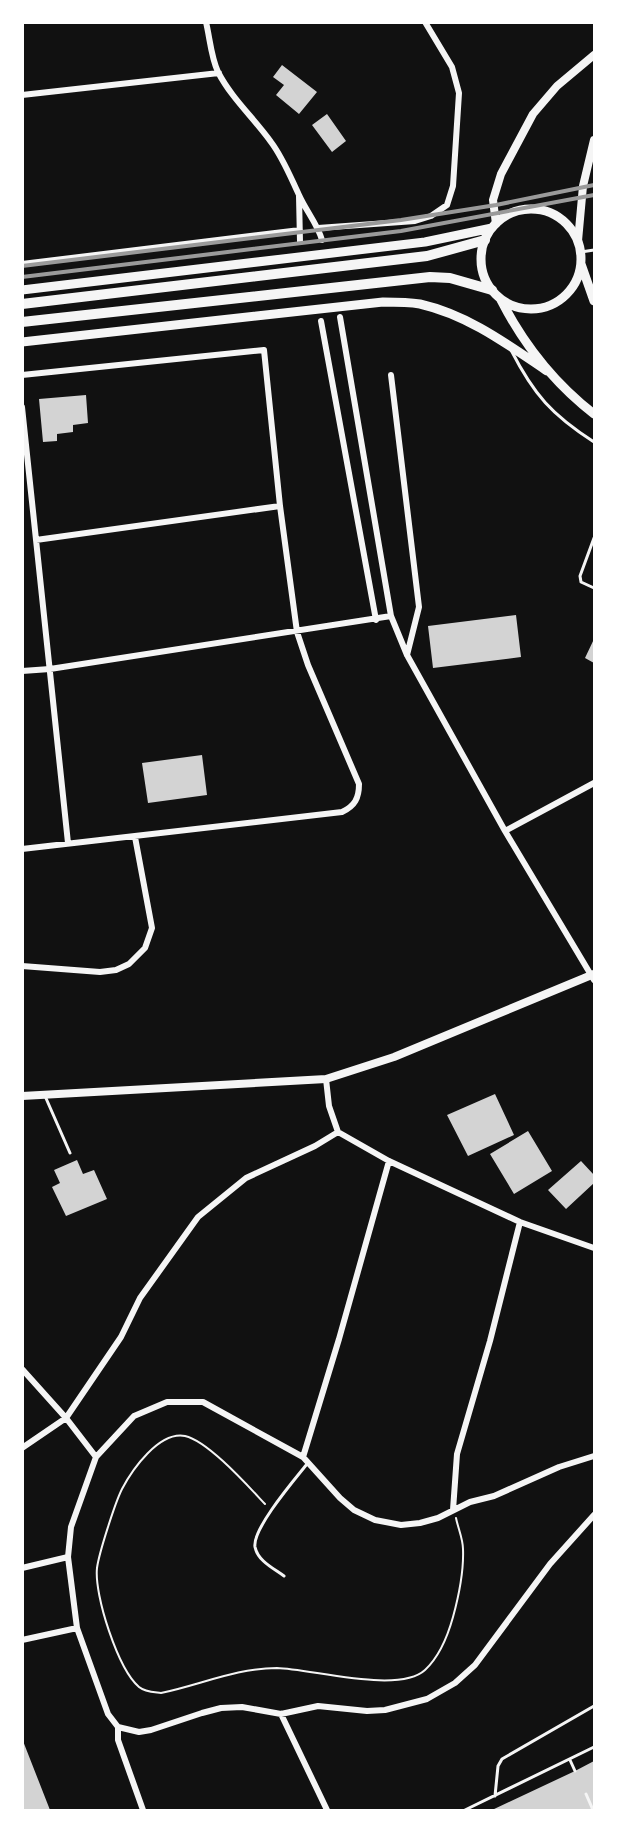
<svg xmlns="http://www.w3.org/2000/svg" width="617" height="1833" viewBox="0 0 617 1833" font-family="Mulish,sans-serif">
<style>
.building{fill:#d3d3d3}
.lines{fill:none;stroke-linecap:round;stroke-linejoin:round}
.path{stroke:#f5f5f5;stroke-width:2}
.service{stroke:#f5f5f5;stroke-width:3}
.minor{stroke:#f5f5f5;stroke-width:6}
.secondary{stroke:#f5f5f5;stroke-width:8}
.primary{stroke:#f5f5f5;stroke-width:9}
.motorway{stroke:#f5f5f5;stroke-width:10}
.rail{stroke:#9a9a9a;stroke-width:4}
</style>
<rect width="100%" height="100%" fill="#111"/>
<path class="building" d="M282,65L317,92L299,114L276,95L284,85L273,77Z
M327,114L346,141L332,152L312,125Z
M86,395L88,423L73,425V432L57,434V441L43,442L39,399Z
M516,615L521,657L433,668L428,626Z
M594,639V663L585,658Z
M202,755L207,795L148,803L142,763Z
M495,1094L514,1135L468,1156L447,1115Z
M528,1131L552,1171L514,1194L490,1154Z
M77,1160L83,1174L94,1170L107,1199L66,1216L52,1187L60,1183L54,1170Z
M581,1161L594,1175V1183L566,1209L548,1190Z
M22,1741H23L50,1810H22Z
M594,1761V1810H492L575,1771Z"/>
<g class="lines">
<path class="path" d="M265,1504C248,1486 208,1441 185,1436C159,1431 132,1470 122,1489C115,1503 99,1553 97,1568C94,1595 118,1669 139,1687C145,1692 153,1692 161,1693C200,1685 236,1668 277,1668C312,1669 399,1694 425,1670C439,1657 448,1635 453,1617C459,1595 464,1573 463,1549C463,1539 458,1528 456,1518"/>
<path class="service" d="M581,252L594,250
M511,350C534,395 552,415 594,442
M594,538L580,576L581,582L594,588
M45,1096L70,1153
M284,1576C273,1568 258,1561 255,1547C252,1529 295,1479 307,1464
M570,1760L575,1771
M586,1794L593,1810
M495,1796L498,1766L502,1759L594,1706
M465,1810L594,1747"/>
<path class="minor" d="M206,22C210,39 211,57 218,72C232,99 254,118 271,142C283,158 290,176 299,195C306,211 317,223 322,240
M22,95L219,73
M299,196L300,242
M318,228L415,221L431,216L447,205L453,186L459,93L452,67L425,22
M22,264L300,230
M340,317L391,616L407,655L505,831L594,980
M321,321L376,620
M22,375L264,350L280,506L297,632L308,665L359,784C359,798 355,806 342,812L22,849
M391,375L419,607L407,655
M22,407L68,843
M36,540L280,506
M22,671L50,669L391,616
M505,831L594,783
M22,966L100,972L116,970L129,964L145,948L152,928L135,837
M326,1079L329,1106L338,1132L389,1161L520,1222L594,1248
M22,1369L66,1418L96,1457
M22,1448L66,1418L121,1337L140,1298L198,1217L246,1178L315,1146L338,1132
M303,1457L339,1339L389,1161
M453,1510L457,1454L490,1341L520,1222
M22,1568L68,1557
M22,1640L77,1628
M281,1714L327,1810
M118,1727L139,1732L151,1730L202,1713L221,1708L242,1707L281,1714L318,1706L367,1711L385,1710L427,1699L455,1683L475,1665L550,1564L594,1515
M143,1810L118,1740V1727L108,1714L77,1628L68,1557L71,1527L96,1457L134,1416L167,1402H203L303,1457L340,1498L354,1510L375,1520L401,1525L420,1523L438,1518L470,1502L494,1496L559,1467L594,1456"/>
<path class="secondary" d="M496,224L493,200L501,174L533,114L557,86L594,55
M578,241L583,186L594,140
M22,1096L326,1079L394,1057L594,974"/>
<path class="primary" d="M481 259a50 50 0 1 1 100 0a50 50 0 1 1-100 0Z
M581,264L594,301
M22,290L425,242L492,228
M501,300C524,345 554,383 594,414
M22,342L383,302C395,302 408,302 420,304C468,315 507,344 547,371"/>
<path class="motorway" d="M22,304L427,256L485,240
M22,322L430,277L450,278L492,290"/>
<path class="rail" d="M22,266L401,220L496,205L594,185
M22,277L401,231L594,195"/>
</g>
<rect width="617" height="1833" fill="none" stroke="#ffffff" stroke-width="48"/>
</svg>
